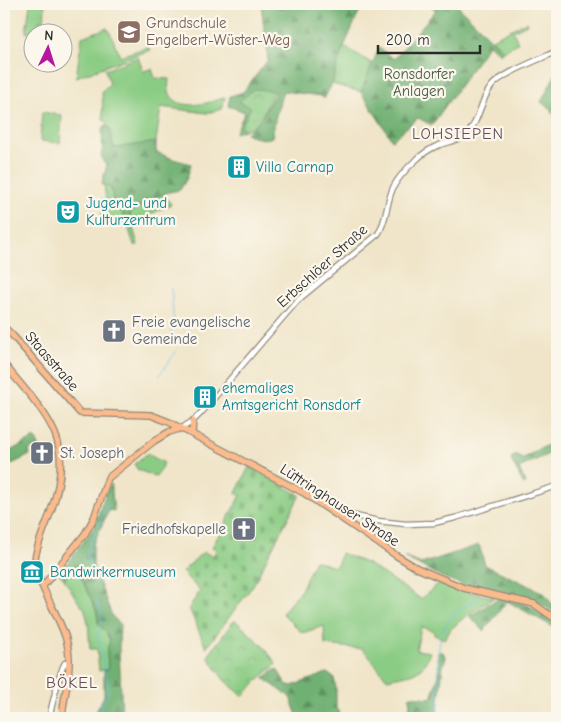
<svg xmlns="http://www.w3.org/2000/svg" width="561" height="722" viewBox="0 0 561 722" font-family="'Comic Neue',sans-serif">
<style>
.green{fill:#8bcc84;stroke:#5b7c58}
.forest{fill:url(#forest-firs);stroke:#4e6e4e}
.cemetery{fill:url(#cemetery-stones);stroke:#5b7c58}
.park{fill:url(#park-crowns);stroke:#5b7c58}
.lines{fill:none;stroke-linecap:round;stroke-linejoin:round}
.stream{stroke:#68b8e3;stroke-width:1}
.minor-casing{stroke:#8e887a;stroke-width:7}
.major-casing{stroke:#8e887a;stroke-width:8}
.minor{stroke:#fff;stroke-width:4.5}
.major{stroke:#fbbb8d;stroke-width:5.5}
.labels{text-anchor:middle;stroke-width:4.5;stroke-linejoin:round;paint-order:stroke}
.education-label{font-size:15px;fill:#785e54;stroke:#fbf7ec;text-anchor:start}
.park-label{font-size:15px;fill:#485b46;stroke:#fbf7ec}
.culture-label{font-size:15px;fill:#0d838f;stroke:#fbf7ec;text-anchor:start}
.street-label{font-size:15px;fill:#2b2b2b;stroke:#fbf7ec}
.worship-label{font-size:15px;fill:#5b616d;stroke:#fbf7ec;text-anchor:start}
.neighbourhood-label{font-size:16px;letter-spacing:1px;fill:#684e5b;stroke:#fbf7ec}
</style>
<defs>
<pattern id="forest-firs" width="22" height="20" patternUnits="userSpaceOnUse" patternTransform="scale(1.25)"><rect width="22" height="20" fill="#70b072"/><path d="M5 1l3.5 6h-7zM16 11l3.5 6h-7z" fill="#5c8f5e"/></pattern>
<pattern id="cemetery-stones" width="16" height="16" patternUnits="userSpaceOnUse" patternTransform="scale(1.25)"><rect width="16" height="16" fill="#8bcc84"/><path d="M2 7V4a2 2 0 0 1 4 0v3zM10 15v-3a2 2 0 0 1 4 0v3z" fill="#78af72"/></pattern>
<pattern id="park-crowns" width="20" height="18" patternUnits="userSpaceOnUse" patternTransform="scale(1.25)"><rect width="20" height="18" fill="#8bcc84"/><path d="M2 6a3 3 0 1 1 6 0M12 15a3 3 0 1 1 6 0" fill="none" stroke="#78af72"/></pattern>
</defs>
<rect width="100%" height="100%" fill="#fbf7ec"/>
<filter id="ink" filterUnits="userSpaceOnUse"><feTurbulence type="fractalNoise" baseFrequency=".02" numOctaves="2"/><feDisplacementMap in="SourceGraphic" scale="10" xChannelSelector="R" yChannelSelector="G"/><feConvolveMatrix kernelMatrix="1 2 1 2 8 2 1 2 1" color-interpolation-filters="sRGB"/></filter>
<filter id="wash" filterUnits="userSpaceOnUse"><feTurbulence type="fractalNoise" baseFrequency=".0096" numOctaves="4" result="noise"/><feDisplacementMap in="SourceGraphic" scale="20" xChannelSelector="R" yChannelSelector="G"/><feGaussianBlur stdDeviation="1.12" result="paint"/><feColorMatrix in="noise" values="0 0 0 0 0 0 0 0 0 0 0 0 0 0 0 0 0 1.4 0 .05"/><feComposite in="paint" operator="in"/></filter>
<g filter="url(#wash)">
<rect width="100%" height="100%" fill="#f0e5c9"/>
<path class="green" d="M30,4H45L44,30L42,28L40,19L38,24L40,30L26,33Z
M526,22L527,24L513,31L518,43L503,51L492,39Z
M107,28L108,30H109L120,56L148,47L150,50L76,77L82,37Z
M344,46L373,64L361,92L332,84L340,56Z
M138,57L143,71L152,69L155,78L169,79C163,114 204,106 225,97L222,109L207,113L161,107L154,155L161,192L171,204L132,224L138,245H134L127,223H102V199L106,200L103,177L110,175C103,154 98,145 107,122L103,120L102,91L110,83L105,70Z
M42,112L62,115L60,143L40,141Z
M148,453L151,456L164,463L156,477L138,470L134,464Z
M341,553L368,564L421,599L440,582L467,592L495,597L467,615L451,629L445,639L434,635V631L421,627L416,650L430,652C422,676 409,674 387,679L363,649L325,645L324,626L302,633L282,613L301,590L315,560L334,567L338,563Z
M76,566L97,612L98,623L107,634L110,641L107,650L108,669L99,671L97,649H90L88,622L84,607L81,606L64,579Z"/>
<path class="forest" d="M261,4H367L360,10L340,56L332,84L324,99L321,96L283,91L276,115L272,137C264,141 253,137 246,133L261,119L276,92L254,89L240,102L251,107L241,127L244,130L235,133L245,112L228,106L230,96L243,92L268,60Z
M428,4H456L503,51L500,54L489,44L432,125L418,118L392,140L361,92L379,48L394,59L436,10Z
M557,71V118L551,111V109L541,102Z
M106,126L109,127L114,148L156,142V152L173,159L191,164L187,178L180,190L169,192L144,201L146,204L132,211L129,218H124L119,204H114L111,188L102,185C102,177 106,172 107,164L103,162L101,153L103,150L102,130Z
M35,438L39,445L29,450L30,455L4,468V454Z
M557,440V450L519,468L526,484L524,485L511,460L512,457L518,455L521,459Z
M111,484L114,511L109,510L93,544V566L112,616L120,624L119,647L122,718H93L104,696V670L108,669L107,650L110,641L107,634L98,623L97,612L76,566L64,579L59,574L93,529L106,492Z
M479,545L485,565L544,593L552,604L557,606V614L535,600L468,587L442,577L404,557L421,564Z
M499,598C528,604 535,606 557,626V629L507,601L484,631L469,616Z
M438,652H443L446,658L443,665L437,718H409L410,696L431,698L439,675Z
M277,669L286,684L292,686L327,673L334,678L336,688V708L339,711L338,718H298L290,697L263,678Z"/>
<path class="cemetery" d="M249,467L300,495L252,587L206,648L189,608L200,591L182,572L203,552L213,556L216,550L212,547L241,495L236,493Z"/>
<path class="park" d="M254,89L274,91C267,105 260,127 244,130L241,127L251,107L239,102Z
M236,621L262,645L276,663L275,666L262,676L243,696L224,680L208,657L210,653L233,622Z"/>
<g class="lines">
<path class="stream" d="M171,288L174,326
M171,330L172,341
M174,355L177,350
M170,360L173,356
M164,369L169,362
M159,376L163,370
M104,514L108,505
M96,582C80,548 90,548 103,516
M98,598L96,600L102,614
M100,625L103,616
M96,718L107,693L108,686L98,633L100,628
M435,718C438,711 437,703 438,695C440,664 431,632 459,610C464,606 470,604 476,600L478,597"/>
</g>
</g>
<g filter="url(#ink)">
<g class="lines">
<defs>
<path id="minor" d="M182,428L193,421L201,413L298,300L378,234C388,219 386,199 395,184C403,171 423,151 437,146C447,142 458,141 466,135C479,123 480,101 491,87C500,74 541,59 557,51
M333,511L378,521L406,524L434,523L455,518L557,486
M49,718C51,709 61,667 65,663H69"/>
<path id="major" d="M4,327L13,336L80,413L151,415L169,422L304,493L397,556L417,568L464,588L534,604L557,620
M4,364C47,417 77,438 51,511C47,523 34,551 35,562C38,586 59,615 66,639C74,666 64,692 62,718
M192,433L193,421
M43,586L85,534L94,518L108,478L154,441L169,432L182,428"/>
</defs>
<use href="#minor" class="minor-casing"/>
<use href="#major" class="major-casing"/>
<use href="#minor" class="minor"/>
<use href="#major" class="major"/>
</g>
</g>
<defs>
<symbol id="school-square" viewBox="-11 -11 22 22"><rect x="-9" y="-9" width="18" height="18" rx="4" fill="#8d6e63" stroke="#fbf7ec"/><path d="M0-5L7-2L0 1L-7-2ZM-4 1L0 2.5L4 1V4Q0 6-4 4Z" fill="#fff"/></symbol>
<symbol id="building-square" viewBox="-11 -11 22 22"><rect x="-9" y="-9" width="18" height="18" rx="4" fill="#0f9aa8" stroke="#fbf7ec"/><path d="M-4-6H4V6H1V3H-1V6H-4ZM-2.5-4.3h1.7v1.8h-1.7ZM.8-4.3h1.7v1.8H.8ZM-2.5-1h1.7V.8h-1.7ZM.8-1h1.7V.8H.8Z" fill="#fff"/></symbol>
<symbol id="theatre-square" viewBox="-11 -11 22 22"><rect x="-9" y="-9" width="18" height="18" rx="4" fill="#0f9aa8" stroke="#fbf7ec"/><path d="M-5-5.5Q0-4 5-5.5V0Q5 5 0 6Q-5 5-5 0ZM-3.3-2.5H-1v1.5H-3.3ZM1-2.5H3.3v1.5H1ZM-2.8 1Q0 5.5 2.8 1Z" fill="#fff"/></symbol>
<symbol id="church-square" viewBox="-11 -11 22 22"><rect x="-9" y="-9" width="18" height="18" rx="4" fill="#6b7280" stroke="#fbf7ec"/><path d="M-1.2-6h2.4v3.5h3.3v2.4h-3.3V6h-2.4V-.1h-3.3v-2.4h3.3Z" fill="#fff"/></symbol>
<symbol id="museum-square" viewBox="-11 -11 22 22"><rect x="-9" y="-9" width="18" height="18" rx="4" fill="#0f9aa8" stroke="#fbf7ec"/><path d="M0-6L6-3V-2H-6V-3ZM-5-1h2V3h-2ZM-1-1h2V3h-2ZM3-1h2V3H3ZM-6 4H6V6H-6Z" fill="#fff"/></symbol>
</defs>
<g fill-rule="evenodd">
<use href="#school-square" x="115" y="18" width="28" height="28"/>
<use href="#building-square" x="225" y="153" width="28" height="28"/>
<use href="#theatre-square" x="54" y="198" width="28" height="28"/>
<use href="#church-square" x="100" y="317" width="28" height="28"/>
<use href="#building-square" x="191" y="383" width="28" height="28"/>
<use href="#church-square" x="28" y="439" width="28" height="28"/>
<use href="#church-square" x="230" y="515" width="28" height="28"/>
<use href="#museum-square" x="18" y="558" width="28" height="28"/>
</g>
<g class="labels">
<g class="education-label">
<text x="146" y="28">Grundschule<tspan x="146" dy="17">Engelbert-Wüster-Weg</tspan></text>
</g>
<g class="park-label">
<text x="419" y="79">Ronsdorfer<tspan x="419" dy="17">Anlagen</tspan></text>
</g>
<g class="culture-label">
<text x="256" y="172">Villa Carnap</text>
<text x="86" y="208">Jugend- und<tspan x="86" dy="17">Kulturzentrum</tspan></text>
<text x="222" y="393">ehemaliges<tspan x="222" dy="17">Amtsgericht Ronsdorf</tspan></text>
<text x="50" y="577">Bandwirkermuseum</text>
</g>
<g class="street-label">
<text transform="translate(322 266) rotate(-42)" y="5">Erbschlöer Straße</text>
<text transform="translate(52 361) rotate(49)" y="5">Staasstraße</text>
<text transform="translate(340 505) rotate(33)" y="5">Lüttringhauser Straße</text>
</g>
<g class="worship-label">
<text x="132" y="327">Freie evangelische<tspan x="132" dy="17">Gemeinde</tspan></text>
<text x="60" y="458">St. Joseph</text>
<text x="226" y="534" text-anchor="end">Friedhofskapelle</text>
</g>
<g class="neighbourhood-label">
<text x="458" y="139">LOHSIEPEN</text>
<text x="72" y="688">BÖKEL</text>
</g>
</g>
<rect width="561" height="722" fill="none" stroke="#fbf7ec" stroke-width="20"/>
<g transform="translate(48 48) rotate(4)"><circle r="24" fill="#fbf7ec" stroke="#a8a59f"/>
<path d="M0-4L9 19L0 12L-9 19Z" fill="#b5179e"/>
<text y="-8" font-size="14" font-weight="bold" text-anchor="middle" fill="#2b2b2b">N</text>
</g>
<path d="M378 45v8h102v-8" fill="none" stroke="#2b2b2b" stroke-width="2.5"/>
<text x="386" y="45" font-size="15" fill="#2b2b2b" stroke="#fbf7ec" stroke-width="4" paint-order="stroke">200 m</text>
</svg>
